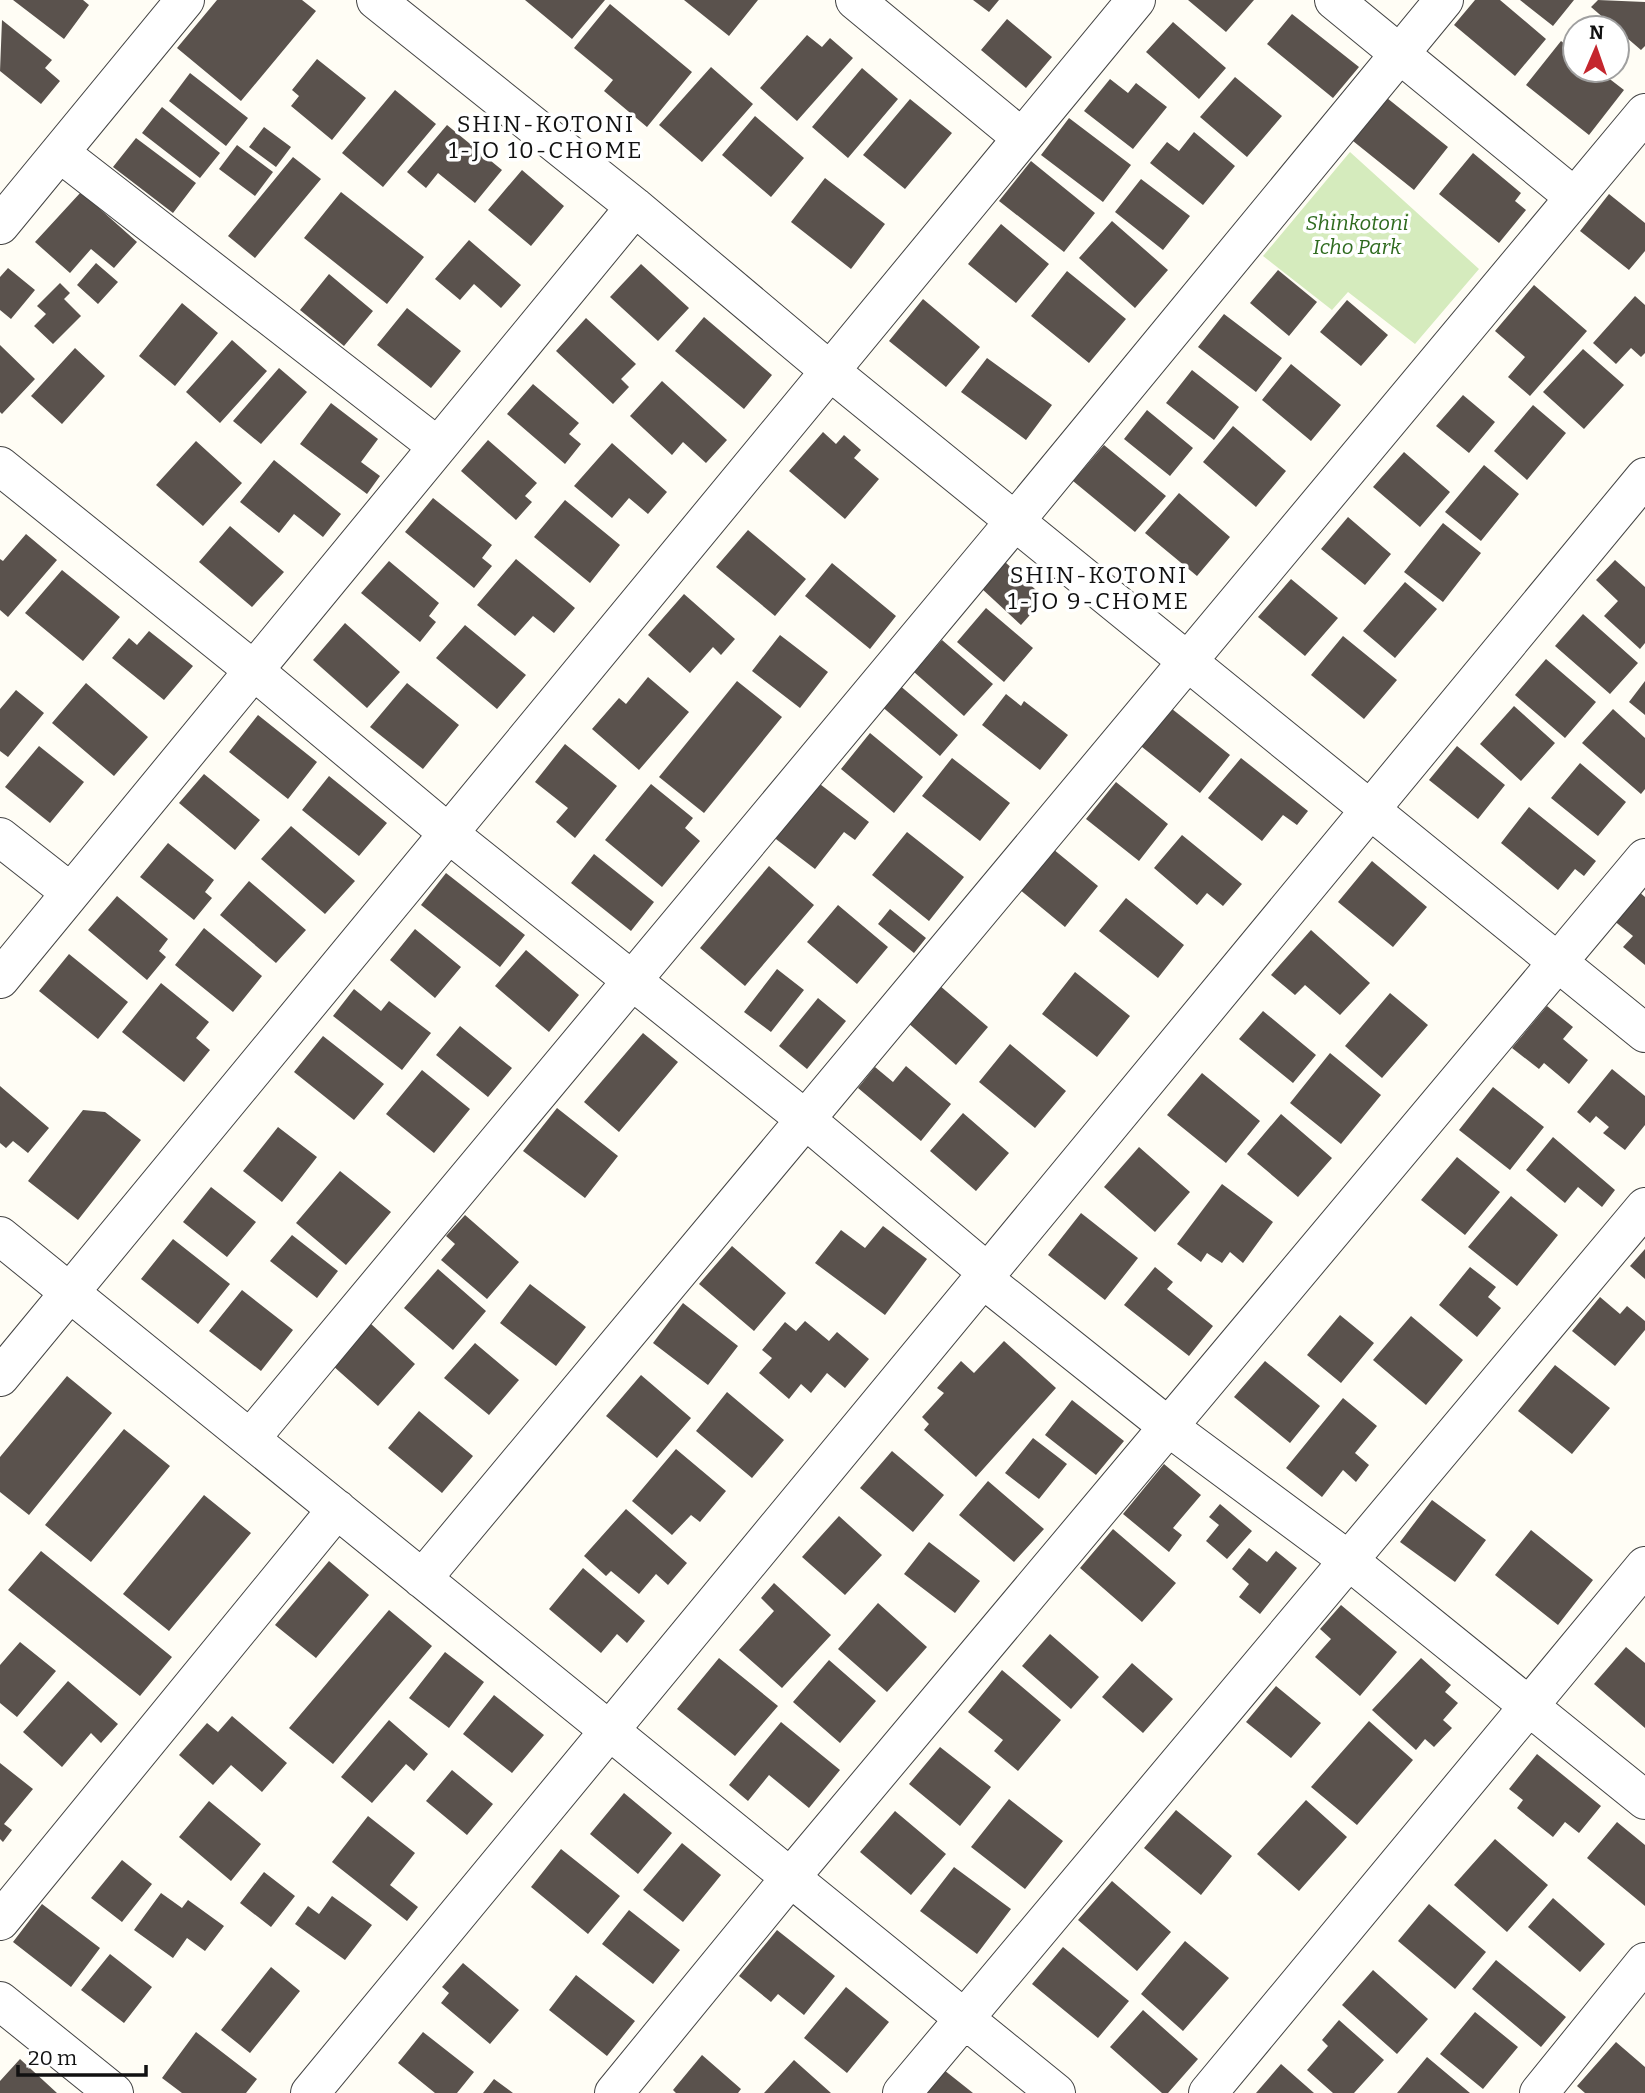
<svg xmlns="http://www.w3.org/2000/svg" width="1645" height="2093" viewBox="0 0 1645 2093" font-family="Bitter,serif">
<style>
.green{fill:#d5ebbd}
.building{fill:#5a524d}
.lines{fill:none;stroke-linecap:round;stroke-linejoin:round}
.street-casing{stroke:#444;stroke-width:40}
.street{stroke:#fff;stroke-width:38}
.labels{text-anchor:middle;stroke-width:7;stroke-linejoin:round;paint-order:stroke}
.park-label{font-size:21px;font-style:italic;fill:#2f6b1f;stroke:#fff}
.neighbourhood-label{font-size:23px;letter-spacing:2px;fill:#111;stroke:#fff}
</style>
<rect width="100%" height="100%" fill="#fffdf5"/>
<path class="green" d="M1350,152L1479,269L1415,344L1348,292L1332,310L1263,256Z"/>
<path class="building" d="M13,0H83L89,5L64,39Z
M217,0H302L316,11L241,101L177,48Z
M525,0H605L572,39Z
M684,0H758L729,36Z
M973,0H999L989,12Z
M1188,0H1254L1226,32Z
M1475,0H1500L1546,39L1515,76L1454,25Z
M1520,0H1574L1553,26Z
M1598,0L1645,2V46L1641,50L1591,7Z
M610,4L692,72L647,127L604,91L613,80L574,48Z
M1292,14L1359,67L1333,98L1267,44Z
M1007,19L1052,57L1026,88L981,50Z
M2,20L52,60L45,68L60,81L41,104L0,71Z
M1173,22L1226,68L1199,99L1146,52Z
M807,35L822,47L830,38L853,58L797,121L760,88Z
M1561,41L1575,52V70H1598L1624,90L1589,135L1526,85Z
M317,59L366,98L332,140L291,106L299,96L292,90Z
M711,67L753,104L702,162L659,125Z
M862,68L898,99L848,158L812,127Z
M190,73L248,118L226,146L169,101Z
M1235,77L1282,116L1247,157L1200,117Z
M1110,79L1128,93L1136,83L1167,107L1133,149L1084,111Z
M395,90L436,124L383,187L342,153Z
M1387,98L1448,147L1414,190L1353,141Z
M910,99L952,133L905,189L863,155Z
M162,107L220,153L200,178L142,133Z
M755,116L804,158L771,197L722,155Z
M1069,118L1131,165L1103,202L1041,155Z
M447,125L502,170L475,203L438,173L426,188L407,172Z
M264,127L291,147L276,167L249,147Z
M1194,132L1235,166L1203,205L1150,163L1167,142L1179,151Z
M136,138L196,183L173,213L113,167Z
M237,145L273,172L255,196L219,169Z
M1473,153L1521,193L1515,201L1526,210L1499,243L1439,194Z
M293,157L321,179L255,258L228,236Z
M1031,161L1095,213L1064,252L999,201Z
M522,170L564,206L531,246L488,210Z
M825,178L885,224L851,269L791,222Z
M1141,179L1190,216L1163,250L1115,212Z
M81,192L137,242L114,268L91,249L70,273L35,242Z
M341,192L424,257L387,304L304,238Z
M1609,194L1645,223V251L1629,270L1580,231Z
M1112,221L1168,270L1135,308L1079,258Z
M1001,224L1049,264L1016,303L968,264Z
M469,240L521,285L501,308L474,284L460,300L435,279Z
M96,263L118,282L98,304L77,285Z
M641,264L689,308L658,341L610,297Z
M8,268L35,290L11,319L0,310V277Z
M1278,270L1317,302L1289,336L1250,303Z
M1067,271L1126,319L1089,363L1031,316Z
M329,274L373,311L344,346L300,310Z
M60,283L70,293L64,299L81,316L53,344L34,326L46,314L37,306Z
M1534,285L1587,331L1530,396L1508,377L1525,357L1495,331Z
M1635,296L1645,305V353L1641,357L1631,348L1616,364L1593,343Z
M923,299L980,347L946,387L889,341Z
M1347,300L1388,335L1361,366L1320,332Z
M182,303L218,333L175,386L139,356Z
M407,308L461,351L431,388L377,345Z
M1224,314L1282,358L1256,392L1198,347Z
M704,317L772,375L744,409L675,351Z
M586,318L636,364L621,379L629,387L613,404L556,351Z
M232,340L267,371L220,423L186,392Z
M0,345L35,379L2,414L0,412Z
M75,348L105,376L62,424L31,396Z
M1583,349L1624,385L1584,429L1543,392Z
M987,358L1052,405L1026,440L961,392Z
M1291,364L1341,405L1311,441L1262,400Z
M279,368L307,392L261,444L233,421Z
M1192,370L1239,407L1214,440L1166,403Z
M662,381L727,440L706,463L683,442L672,455L630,416Z
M533,384L579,423L569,434L581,444L565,464L507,414Z
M1463,395L1495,422L1469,453L1436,426Z
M331,403L378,439L361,462L380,476L367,494L300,444Z
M1533,405L1566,433L1527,480L1494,451Z
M1147,410L1193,448L1170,476L1124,439Z
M1233,426L1286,471L1256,507L1203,462Z
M823,432L836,444L844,435L861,450L854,458L879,479L845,519L789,471Z
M488,440L537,483L525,496L532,502L516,520L461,471Z
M196,441L242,483L203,526L156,485Z
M612,443L667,492L648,514L629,498L612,518L574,486Z
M1104,445L1166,496L1135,532L1073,481Z
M1404,452L1450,492L1420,527L1373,487Z
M274,460L341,514L323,537L294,514L279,533L240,502Z
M1484,465L1519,494L1481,541L1445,512Z
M1179,493L1230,537L1197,576L1145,533Z
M433,498L492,545L482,558L492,566L474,588L405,532Z
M565,500L620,545L590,583L534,537Z
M1348,517L1391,554L1365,585L1321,549Z
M1443,523L1481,553L1443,602L1404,572Z
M230,526L284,572L252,607L199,562Z
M748,530L806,579L775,616L716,567Z
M26,534L57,560L8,617L0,610V559L3,561Z
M516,559L575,608L554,633L533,616L515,636L477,605Z
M1615,560L1645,587V643L1640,649L1604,616L1618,601L1596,580Z
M389,561L439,603L429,616L436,622L420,642L361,593Z
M1005,562L1045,598L1021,625L981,588Z
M832,563L896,616L870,649L805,596Z
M62,570L120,617L83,661L25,613Z
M1291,579L1338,618L1305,656L1258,617Z
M1405,582L1437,609L1395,658L1363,631Z
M684,594L735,639L721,655L713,647L690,673L648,635Z
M986,608L1033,648L1004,682L957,642Z
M1583,614L1638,663L1610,694L1555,646Z
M345,623L400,672L367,708L313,660Z
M465,625L526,675L497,709L436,658Z
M149,631L193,666L164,700L112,658L129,638L137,645Z
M780,635L828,672L800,708L752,671Z
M1343,636L1397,680L1364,719L1311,675Z
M942,640L993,684L964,716L914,672Z
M1546,659L1596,702L1565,738L1515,695Z
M648,677L689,712L639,770L592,729L619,698L626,704Z
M737,681L782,717L704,813L659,777Z
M1645,681V715L1629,702Z
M86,683L148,737L114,776L52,723Z
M407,683L459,725L423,769L370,727Z
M898,684L958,735L940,756L880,705Z
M16,690L44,713L8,757L0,751V709Z
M1006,694L1021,706L1024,701L1068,735L1040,770L982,725Z
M1167,705L1230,755L1200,793L1137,743Z
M1514,706L1555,743L1521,781L1480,744Z
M1613,709L1645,738V789L1641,794L1582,743Z
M258,715L317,762L288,799L229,752Z
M870,733L923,777L894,813L841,769Z
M565,744L617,786L575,838L556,822L568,808L535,782Z
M39,746L84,782L50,823L5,787Z
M1457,746L1505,785L1478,819L1429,780Z
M952,758L1010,803L980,841L922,796Z
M1241,758L1308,811L1297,825L1283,815L1262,841L1208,798Z
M1580,763L1626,802L1598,836L1551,798Z
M204,774L260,820L235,850L179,803Z
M329,776L387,823L359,856L302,810Z
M816,781L869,822L855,840L844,832L815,869L772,836Z
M1116,782L1168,824L1139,861L1086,819Z
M651,784L693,818L685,828L700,841L662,887L605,840Z
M1529,807L1596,861L1584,876L1575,869L1558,890L1501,843Z
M291,826L355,881L325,914L261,859Z
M907,832L964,877L929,921L872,875Z
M1182,835L1242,884L1223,906L1207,893L1197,905L1154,868Z
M168,843L214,880L205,892L212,898L194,920L140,877Z
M1053,849L1098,886L1065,927L1019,889Z
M594,854L654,902L631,931L571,883Z
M1372,861L1427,907L1393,947L1338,902Z
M769,866L814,905L745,986L700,948Z
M446,873L525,935L500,967L421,905Z
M249,881L306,930L276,963L220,915Z
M1638,891L1645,897V965L1623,947L1633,936L1613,920Z
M117,896L168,939L159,951L166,957L147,980L88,930Z
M1126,898L1184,945L1158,978L1099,931Z
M838,905L888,947L857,984L807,942Z
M890,909L926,938L914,953L878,924Z
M204,928L262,976L233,1012L175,965Z
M415,929L461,967L435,998L390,960Z
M1311,930L1370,983L1340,1015L1305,985L1295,995L1271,975Z
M526,950L579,995L549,1032L495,986Z
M69,954L128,1002L98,1039L39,991Z
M777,969L804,990L771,1032L744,1012Z
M1075,972L1130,1016L1097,1057L1042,1014Z
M161,983L209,1022L196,1038L210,1050L184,1082L122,1032Z
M939,985L988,1027L956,1065L907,1022Z
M354,989L381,1011L389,1001L431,1033L402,1070L333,1016Z
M1390,993L1428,1025L1382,1078L1345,1046Z
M818,998L846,1021L807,1069L779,1046Z
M1547,1006L1573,1027L1563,1039L1588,1060L1569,1084L1544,1063L1539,1069L1512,1048Z
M1263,1011L1316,1055L1293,1083L1239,1039Z
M460,1026L512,1068L488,1097L436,1055Z
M643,1033L678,1062L619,1132L584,1102Z
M323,1036L384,1084L354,1120L294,1072Z
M1010,1044L1066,1091L1035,1128L979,1082Z
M1330,1053L1381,1095L1341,1144L1290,1103Z
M906,1066L951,1104L921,1141L858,1088L875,1067L893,1082Z
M1612,1069L1645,1096V1125L1625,1150L1603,1133L1609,1127L1596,1116L1590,1123L1577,1112Z
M422,1070L470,1109L434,1153L386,1114Z
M1202,1073L1260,1121L1226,1163L1167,1115Z
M0,1086L49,1128L28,1153L13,1141L6,1148L0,1143Z
M1493,1087L1544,1127L1510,1170L1459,1130Z
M557,1108L618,1156L585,1198L523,1151Z
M83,1110L105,1112L141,1140L78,1220L28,1181Z
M963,1113L1009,1153L976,1191L930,1151Z
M1281,1114L1332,1158L1298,1197L1247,1154Z
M278,1127L317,1157L282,1202L243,1171Z
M1553,1137L1615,1190L1602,1207L1578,1187L1565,1203L1526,1170Z
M1139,1147L1190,1192L1155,1232L1104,1187Z
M1457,1157L1500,1192L1465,1235L1421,1200Z
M340,1171L391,1212L346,1265L296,1223Z
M1222,1184L1273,1222L1243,1263L1230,1252L1222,1263L1207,1253L1201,1262L1177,1244Z
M211,1187L256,1222L227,1257L183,1222Z
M1511,1196L1558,1235L1517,1286L1468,1247Z
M1081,1213L1138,1258L1105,1300L1048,1255Z
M465,1215L519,1262L487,1299L441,1260L455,1244L446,1236Z
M883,1226L927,1259L885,1315L815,1263L841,1230L865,1248Z
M292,1235L338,1271L317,1298L270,1261Z
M173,1239L230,1284L198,1324L141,1279Z
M732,1246L786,1293L754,1331L699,1284Z
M1645,1249V1279L1630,1266Z
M1155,1267L1173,1282L1167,1289L1213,1326L1189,1356L1124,1305Z
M1470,1267L1496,1287L1488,1297L1501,1308L1477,1337L1439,1305Z
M438,1269L486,1311L453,1350L404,1308Z
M530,1284L586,1327L556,1366L500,1323Z
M242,1290L293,1330L261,1371L209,1331Z
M1600,1297L1620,1314L1627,1306L1645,1321V1330L1615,1366L1572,1331Z
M683,1303L738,1346L708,1385L653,1343Z
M1340,1315L1374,1343L1341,1383L1307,1355Z
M1411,1316L1463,1360L1426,1405L1373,1360Z
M805,1321L829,1341L837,1332L869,1359L845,1388L827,1373L811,1393L801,1384L789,1399L759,1373L772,1358L762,1350L785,1322L796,1331Z
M370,1323L415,1364L378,1406L332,1365Z
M1004,1341L1056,1388L976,1477L924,1430L929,1424L922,1417L944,1393L937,1388L961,1361L974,1373Z
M475,1343L519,1380L489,1415L444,1378Z
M1265,1361L1320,1406L1290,1443L1234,1397Z
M1555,1365L1610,1408L1572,1454L1518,1411Z
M641,1375L691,1418L657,1458L606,1416Z
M67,1376L112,1413L29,1515L0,1492V1457Z
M727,1392L784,1440L752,1478L696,1431Z
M1343,1398L1377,1426L1355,1453L1369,1465L1356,1482L1343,1470L1322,1497L1286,1468Z
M1072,1400L1124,1441L1096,1475L1045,1435Z
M419,1411L473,1456L442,1493L388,1448Z
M124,1429L170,1466L91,1562L45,1525Z
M1033,1438L1067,1464L1039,1499L1005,1473Z
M676,1449L726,1491L700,1522L691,1515L672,1535L632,1501Z
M892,1451L944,1495L913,1532L860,1488Z
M1164,1464L1201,1495L1173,1528L1182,1535L1169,1552L1123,1514Z
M988,1481L1044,1529L1014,1562L959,1515Z
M204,1495L251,1533L169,1631L123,1594Z
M1432,1500L1486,1540L1455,1582L1400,1542Z
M1220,1504L1252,1531L1227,1559L1206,1541L1219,1525L1209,1517Z
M626,1509L687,1563L668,1585L656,1574L639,1594L611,1571L606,1576L584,1556Z
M839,1516L882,1555L845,1595L802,1557Z
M1113,1529L1176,1583L1142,1622L1080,1568Z
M1531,1530L1593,1580L1558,1625L1495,1575Z
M929,1542L980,1581L955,1613L904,1574Z
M1249,1548L1267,1562L1276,1551L1297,1568L1260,1614L1239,1597L1249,1584L1232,1569Z
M41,1551L172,1657L140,1696L8,1590Z
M329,1561L369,1595L316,1658L275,1625Z
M583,1568L645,1621L627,1643L617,1634L601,1653L549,1609Z
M774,1583L831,1635L782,1688L739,1650L774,1611L761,1598Z
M878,1603L927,1647L887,1692L838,1649Z
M1341,1605L1397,1652L1360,1696L1315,1657L1331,1639L1320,1629Z
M389,1610L432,1646L333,1764L289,1728Z
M1050,1634L1099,1677L1071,1709L1022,1666Z
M20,1642L56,1671L17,1717L0,1703V1665Z
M1626,1647L1645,1663V1728L1594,1684Z
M445,1652L484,1682L449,1728L409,1698Z
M719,1658L778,1706L735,1756L677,1709Z
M1421,1658L1451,1685L1445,1692L1458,1703L1443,1720L1452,1728L1434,1747L1425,1739L1416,1750L1372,1710Z
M829,1660L876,1701L840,1743L793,1702Z
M1132,1663L1173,1699L1143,1733L1102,1697Z
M1002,1670L1061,1720L1018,1771L994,1751L1003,1740L968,1712Z
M68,1681L118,1724L101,1743L91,1733L62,1767L23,1732Z
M1276,1686L1321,1723L1291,1758L1246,1722Z
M494,1695L544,1735L512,1773L463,1734Z
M232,1716L287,1763L262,1792L231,1765L213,1785L179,1755L207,1723L218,1732Z
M389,1720L428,1754L414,1771L406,1764L372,1803L341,1777Z
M1369,1721L1413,1760L1357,1825L1311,1787Z
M781,1722L840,1770L809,1808L769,1775L748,1801L729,1785Z
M940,1747L991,1787L960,1826L909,1784Z
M1537,1754L1601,1806L1579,1833L1565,1822L1553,1837L1517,1808L1523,1800L1509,1789Z
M0,1763L33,1789L4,1824L12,1830L3,1842L0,1839Z
M452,1770L493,1804L467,1835L426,1801Z
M624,1793L672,1833L638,1874L590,1834Z
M1009,1799L1063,1841L1025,1889L971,1847Z
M1306,1800L1347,1837L1299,1891L1257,1854Z
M209,1801L261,1844L231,1881L179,1837Z
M1176,1810L1232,1856L1201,1895L1144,1848Z
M895,1811L946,1854L911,1895L860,1852Z
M368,1816L415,1853L390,1885L418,1907L407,1921L332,1862Z
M1617,1822L1645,1845V1906L1587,1858Z
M1495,1839L1548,1885L1507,1932L1454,1885Z
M682,1843L721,1875L683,1922L643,1890Z
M561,1849L620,1896L588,1934L531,1887Z
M122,1860L152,1884L122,1922L91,1898Z
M954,1867L1011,1909L977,1954L920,1911Z
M264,1872L295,1896L271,1927L240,1903Z
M1112,1881L1171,1932L1137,1971L1078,1920Z
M161,1893L182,1908L188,1900L224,1926L205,1951L187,1938L173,1958L134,1930Z
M332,1896L372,1925L345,1960L295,1924L308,1906L319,1914Z
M1553,1898L1605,1944L1580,1972L1528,1927Z
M42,1904L100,1948L71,1987L13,1942Z
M1429,1904L1486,1952L1455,1989L1398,1941Z
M629,1910L680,1950L653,1984L602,1944Z
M777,1930L835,1976L804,2015L778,1994L771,2002L739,1976Z
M1185,1941L1229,1978L1183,2031L1141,1994Z
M1063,1947L1129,2001L1098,2038L1032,1984Z
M110,1954L152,1987L124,2023L81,1990Z
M1496,1960L1566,2017L1541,2047L1472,1989Z
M463,1963L519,2010L490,2044L441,2003L449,1993L442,1987Z
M271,1967L300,1991L250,2053L221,2030Z
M1373,1970L1428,2019L1397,2054L1342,2005Z
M576,1975L635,2021L607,2056L549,2010Z
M846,1987L889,2022L847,2073L804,2038Z
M1143,2010L1198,2059L1168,2093H1162L1110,2047Z
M1475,2012L1518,2047L1483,2089L1440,2054Z
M1339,2020L1384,2060L1354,2093H1333L1307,2070L1328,2046L1322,2040Z
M196,2032L257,2079L246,2093H182L162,2078Z
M423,2032L474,2072L457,2093H435L398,2063Z
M1616,2042L1645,2067V2093H1585L1577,2086Z
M702,2055L741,2089L738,2093H676L673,2090Z
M1427,2057L1470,2093H1397Z
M20,2059L57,2093H0V2081Z
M794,2060L831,2093H764Z
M1281,2064L1314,2093H1256Z
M944,2070L973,2093H925Z
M494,2079L513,2093H483Z"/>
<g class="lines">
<defs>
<path id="street" d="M376,0L635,207L830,371L1645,1033
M855,0L1022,138
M1334,0L1573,196
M60,153L437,446
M0,225L185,0
M0,466L252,669L448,833L805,1119L987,1272
M0,837L70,892
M0,979L635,207
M0,1236L1056,2093
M982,1278L1170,1428L1348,1560L1645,1800
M0,1377L1136,0
M250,1439L1015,521L1444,0
M422,1579L1645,113
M0,1921L337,1509
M0,2001L114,2093
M310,2093L1645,477
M614,2093L790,1878L1645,858
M902,2093L1645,1207
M1208,2093L1645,1566
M1539,2093L1645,1962"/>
</defs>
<use href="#street" class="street-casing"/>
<use href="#street" class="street"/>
</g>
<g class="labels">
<g class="park-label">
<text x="1357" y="230">Shinkotoni<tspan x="1357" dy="24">Icho Park</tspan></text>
</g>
<g class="neighbourhood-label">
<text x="546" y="132">SHIN-KOTONI<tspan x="546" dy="26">1-JO 10-CHOME</tspan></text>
<text x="1099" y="583">SHIN-KOTONI<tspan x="1099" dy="26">1-JO 9-CHOME</tspan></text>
</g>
</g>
<g transform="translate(1596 49) rotate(2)"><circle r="33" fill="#ffffff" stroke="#a0a0a0" stroke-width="2"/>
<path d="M0-5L12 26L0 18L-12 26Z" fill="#c4262e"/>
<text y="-10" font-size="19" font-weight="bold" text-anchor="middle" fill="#111111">N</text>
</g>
<path d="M18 2065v10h128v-10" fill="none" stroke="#111111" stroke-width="3.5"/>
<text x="28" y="2065" font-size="21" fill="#111111" stroke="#ffffff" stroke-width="5" paint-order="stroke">20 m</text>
</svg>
